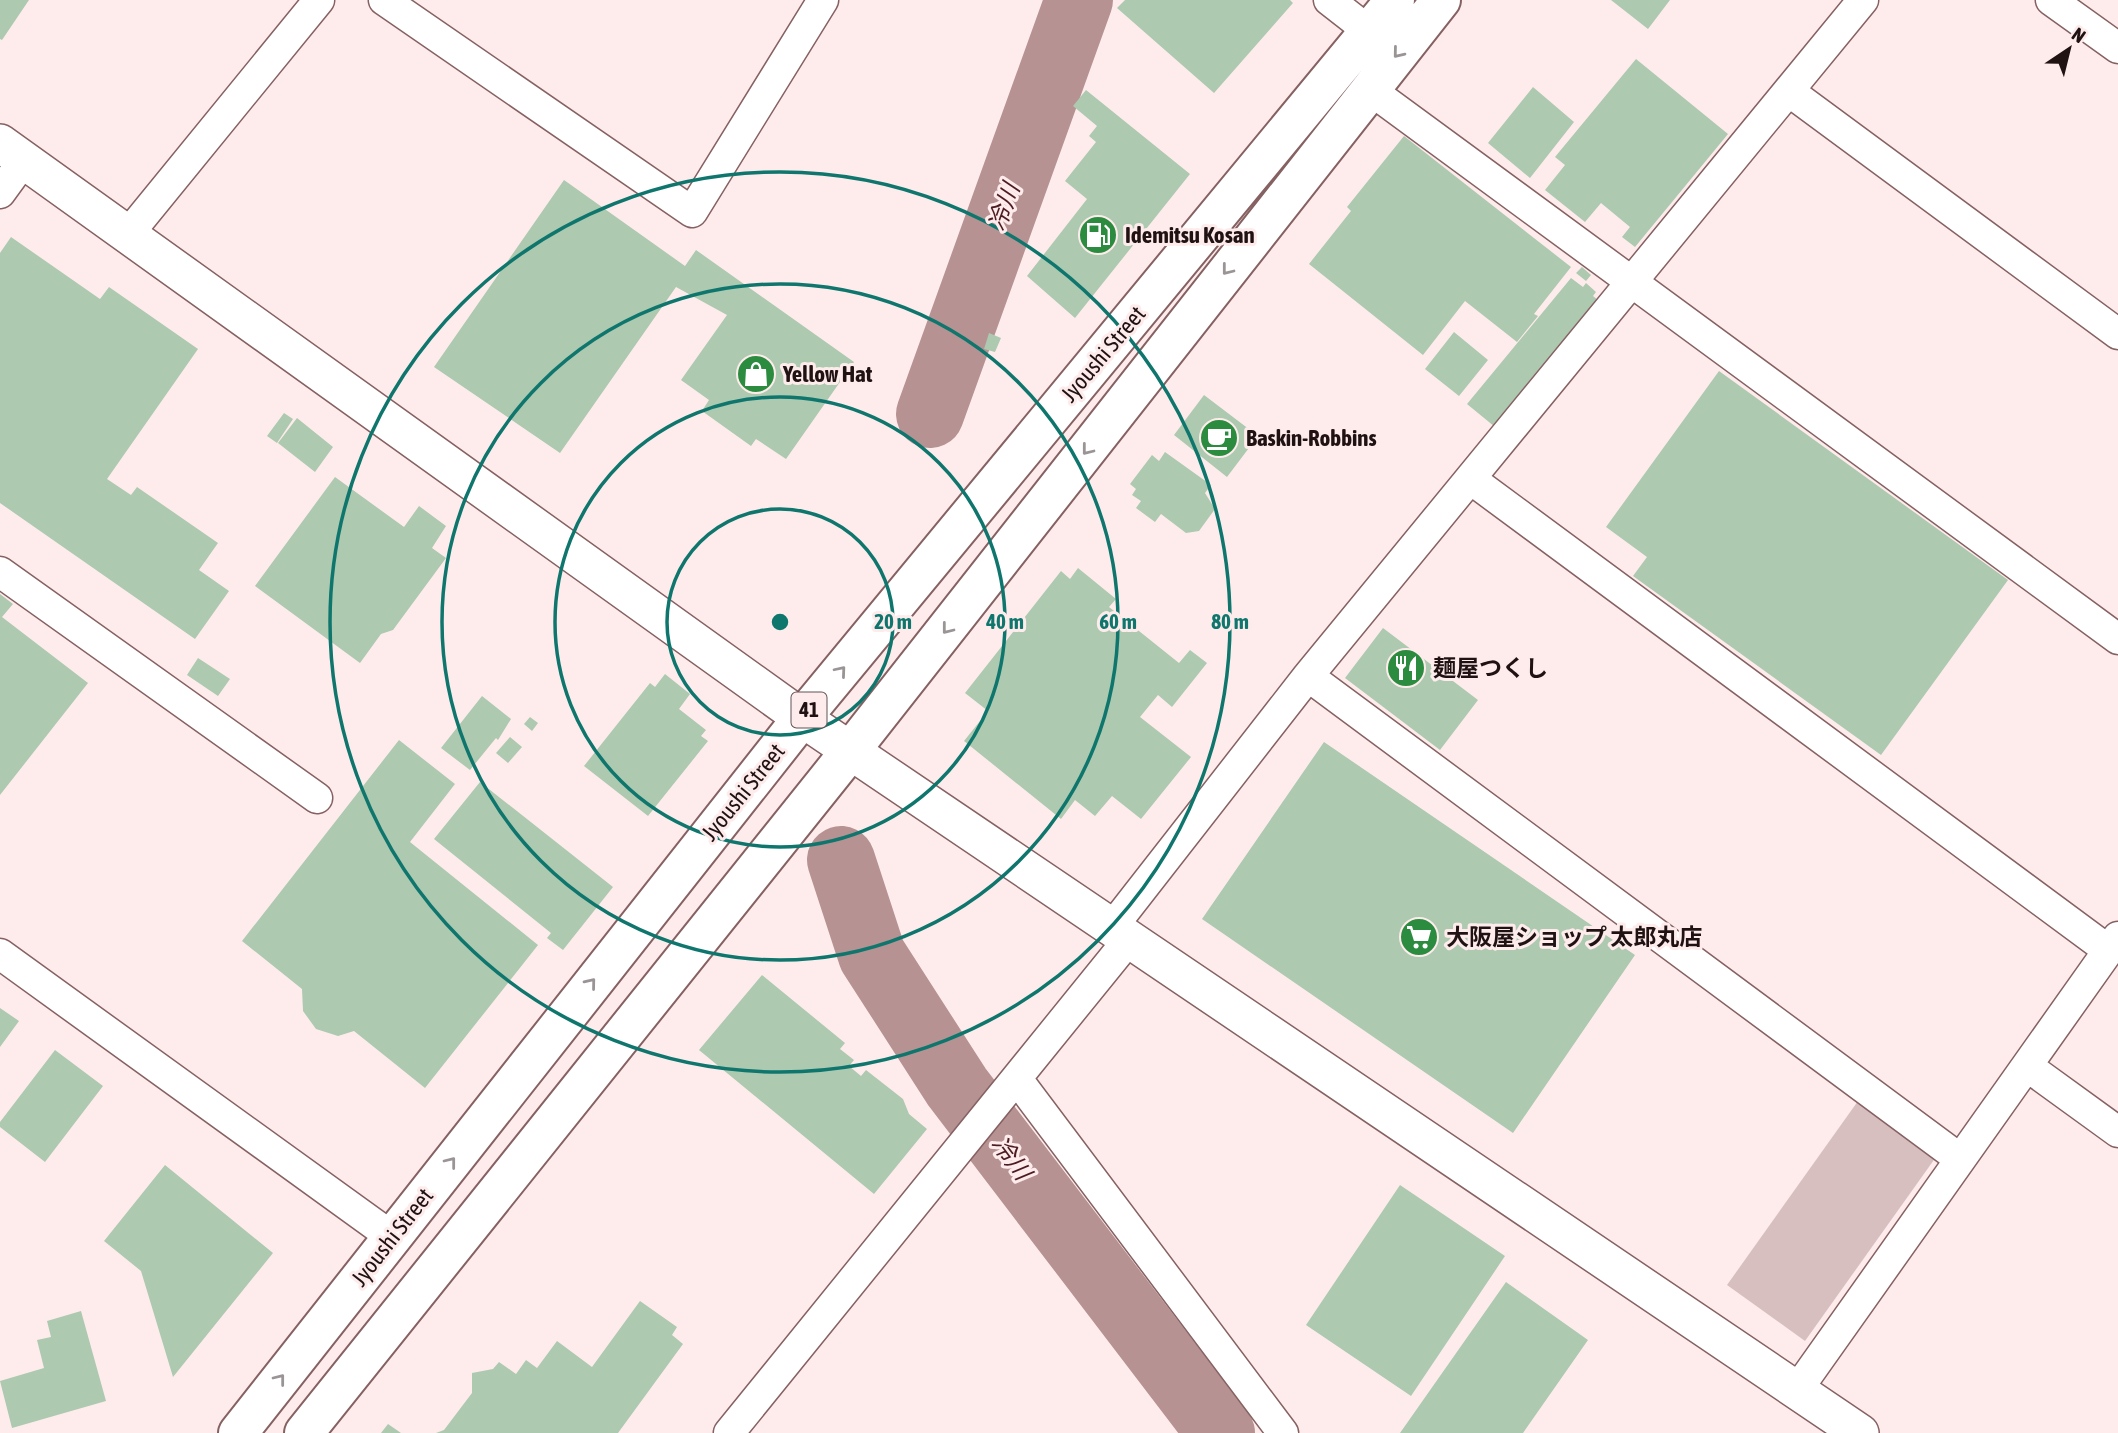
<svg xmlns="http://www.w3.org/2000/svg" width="2118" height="1433" viewBox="0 0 2118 1433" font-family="'Asap Condensed','Noto Sans JP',sans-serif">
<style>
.green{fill:#d8bfbf}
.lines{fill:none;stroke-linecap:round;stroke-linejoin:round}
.river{stroke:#b69293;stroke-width:68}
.building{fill:#adc9af}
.minor-casing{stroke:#866162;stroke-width:33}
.tertiary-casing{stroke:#866162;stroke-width:40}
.trunk-casing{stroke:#866162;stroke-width:42}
.minor{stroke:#fff;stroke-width:30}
.tertiary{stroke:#fff;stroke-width:37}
.trunk{stroke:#fff;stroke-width:38}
.oneway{stroke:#9b9495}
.ring{fill:none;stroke:#0f766e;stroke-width:3.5}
.labels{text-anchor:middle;stroke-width:6;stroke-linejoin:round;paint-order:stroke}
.shield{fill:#feecec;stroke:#635354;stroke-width:2}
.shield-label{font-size:21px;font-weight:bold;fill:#201213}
.poi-label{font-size:23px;font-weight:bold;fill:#201213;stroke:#feecec;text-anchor:start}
.street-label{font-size:23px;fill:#201213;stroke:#feecec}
.water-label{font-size:24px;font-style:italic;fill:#4d1c21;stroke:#feecec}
.centre{fill:#0f766e;stroke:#feecec;stroke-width:3.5}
.ring-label{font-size:21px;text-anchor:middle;font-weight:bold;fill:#0f766e;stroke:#feecec;stroke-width:6;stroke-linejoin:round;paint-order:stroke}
</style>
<rect width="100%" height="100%" fill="#feecec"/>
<path class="green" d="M1858,1101L1936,1157L1805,1341L1727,1285Z"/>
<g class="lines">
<path class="river" d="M930,414L1079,0
M841,860L872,955L957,1087L1221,1433"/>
</g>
<path class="building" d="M0,0H29L2,40L0,39Z
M1125,0H1290L1293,3L1214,93L1117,8Z
M1611,0H1670L1648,29Z
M1636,59L1728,134L1635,247L1622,237L1630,227L1601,203L1585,222L1545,190L1565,165L1555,157Z
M1533,87L1574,122L1530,178L1488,143Z
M1086,90L1190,174L1075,318L1027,276L1087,199L1065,181L1096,142L1089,136L1097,126L1073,106Z
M1404,136L1571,267L1534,314L1538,316L1517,342L1465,301L1423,355L1309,264L1351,211L1347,207Z
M564,180L685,266L696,250L854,362L786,459L756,439L751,446L702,411L709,400L681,380L727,315L676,287L560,453L434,367Z
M11,237L100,299L109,287L198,349L107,479L131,495L137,487L218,543L199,570L229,591L195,639L0,503V253Z
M1582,267L1591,275L1586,281L1576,273Z
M1571,278L1583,287L1586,283L1596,292L1593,296L1598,300L1495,427L1467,404Z
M1454,332L1488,360L1459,396L1425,369Z
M989,333L1001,338L995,352L984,349Z
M1719,371L2008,580L1881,755L1633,576L1647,557L1606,527Z
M1204,395L1258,436L1227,477L1174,435Z
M284,413L293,419L277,443L267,436Z
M297,418L333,447L315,472L278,443Z
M1165,452L1211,485L1205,493L1215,509L1199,531L1186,533L1161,514L1155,522L1136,508L1141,501L1132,495L1136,489L1130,484L1152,455L1159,461Z
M335,477L404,527L419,506L446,526L432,548L446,558L393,630L381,634L360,663L255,586Z
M1078,568L1116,599L1109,607L1179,663L1190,650L1207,663L1172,707L1158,695L1140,717L1191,757L1141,819L1112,796L1095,816L1075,800L1061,819L964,741L988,711L965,693L1061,571L1070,579Z
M0,594L13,604L2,617L88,683L0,795Z
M1383,628L1478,700L1440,750L1345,678Z
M198,658L230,679L218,696L187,675Z
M665,674L690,694L679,709L706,730L701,736L708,741L648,816L584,766L650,683L655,687Z
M482,696L511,719L498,740L496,738L470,770L441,748Z
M530,717L538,723L532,731L524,724Z
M510,737L522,747L508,763L496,753Z
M399,740L455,784L410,842L538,945L425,1088L354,1031L338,1036L316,1029L303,1011L302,989L242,941Z
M1324,742L1635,955L1513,1133L1202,919Z
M480,782L613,887L563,950L547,938L551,933L434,839Z
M762,975L845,1043L840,1049L854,1060L849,1066L861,1076L866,1070L903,1099L909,1114L927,1129L874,1194L699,1050Z
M0,1008L19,1021L0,1047Z
M55,1050L103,1086L45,1162L0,1127V1122Z
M165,1165L273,1253L173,1377L141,1271L104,1241Z
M1400,1185L1505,1256L1411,1396L1306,1325Z
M1506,1282L1588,1340L1523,1433H1400Z
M640,1301L677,1327L672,1335L683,1344L618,1433H436L444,1430L472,1393V1373L493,1369L499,1362L516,1374L526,1360L537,1368L557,1341L592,1367Z
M81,1311L106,1401L12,1428L0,1381L44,1368L37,1340L51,1337L47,1321Z
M388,1424L401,1433H381Z"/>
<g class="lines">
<defs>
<path id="minor" d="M384,0L692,212L823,0
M1329,0L1370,32
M2051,0L2118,48
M1369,89L2118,639
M1790,92L2118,334
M0,193L24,160
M129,233L319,0
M1472,480L2108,950
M0,572L317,798
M1308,676L1960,1159
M1113,926L1308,676L1863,0
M0,954L392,1237
M2027,1066L2118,1132
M1017,1079L1283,1433
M1797,1390L2118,937
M729,1433L1130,938"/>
<path id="tertiary" d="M0,143L802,718L1860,1433"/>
<path id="trunk" d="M238,1433L802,718L1395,0
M304,1433L851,750L1441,0"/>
</defs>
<use href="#minor" class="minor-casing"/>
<use href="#tertiary" class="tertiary-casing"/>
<use href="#trunk" class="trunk-casing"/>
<use href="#minor" class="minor"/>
<use href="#tertiary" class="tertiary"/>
<use href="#trunk" class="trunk"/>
</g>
<defs><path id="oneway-chevron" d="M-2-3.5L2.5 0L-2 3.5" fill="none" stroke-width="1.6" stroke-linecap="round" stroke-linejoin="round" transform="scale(1.75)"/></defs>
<g class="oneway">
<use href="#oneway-chevron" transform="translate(1398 53) rotate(129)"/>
<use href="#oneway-chevron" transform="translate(1227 270) rotate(128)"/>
<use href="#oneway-chevron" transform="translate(1087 450) rotate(128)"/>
<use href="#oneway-chevron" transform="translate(947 629) rotate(128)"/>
<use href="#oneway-chevron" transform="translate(841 671) rotate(-50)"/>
<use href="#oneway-chevron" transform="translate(591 983) rotate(-51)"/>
<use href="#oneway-chevron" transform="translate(451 1162) rotate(-52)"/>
<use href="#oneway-chevron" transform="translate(280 1379) rotate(-52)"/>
</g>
<g class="ring">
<circle cx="780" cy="622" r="113"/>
<circle cx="780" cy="622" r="225"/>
<circle cx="780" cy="622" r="338"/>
<circle cx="780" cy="622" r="450"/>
</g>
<defs>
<symbol id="fuel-disc" viewBox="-11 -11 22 22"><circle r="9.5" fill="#2b8c40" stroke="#feecec"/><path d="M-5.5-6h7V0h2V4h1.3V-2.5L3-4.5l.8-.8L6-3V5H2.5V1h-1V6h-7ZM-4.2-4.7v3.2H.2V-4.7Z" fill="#fff"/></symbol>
<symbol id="shop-disc" viewBox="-11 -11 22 22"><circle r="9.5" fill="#2b8c40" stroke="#feecec"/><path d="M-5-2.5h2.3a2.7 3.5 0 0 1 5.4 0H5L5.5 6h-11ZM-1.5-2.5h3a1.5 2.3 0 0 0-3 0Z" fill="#fff"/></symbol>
<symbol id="cafe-disc" viewBox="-11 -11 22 22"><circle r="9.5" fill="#2b8c40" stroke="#feecec"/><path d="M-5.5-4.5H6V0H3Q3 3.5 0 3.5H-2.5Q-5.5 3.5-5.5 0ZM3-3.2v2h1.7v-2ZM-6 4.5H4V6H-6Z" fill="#fff"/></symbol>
<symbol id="restaurant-disc" viewBox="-11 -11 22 22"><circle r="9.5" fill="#2b8c40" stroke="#feecec"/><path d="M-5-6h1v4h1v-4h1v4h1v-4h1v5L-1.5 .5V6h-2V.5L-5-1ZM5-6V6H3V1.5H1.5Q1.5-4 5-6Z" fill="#fff"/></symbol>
<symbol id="supermarket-disc" viewBox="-11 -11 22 22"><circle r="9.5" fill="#2b8c40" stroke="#feecec"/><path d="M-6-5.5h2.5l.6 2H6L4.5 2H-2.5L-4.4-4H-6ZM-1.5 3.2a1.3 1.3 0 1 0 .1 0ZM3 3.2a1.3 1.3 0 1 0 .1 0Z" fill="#fff"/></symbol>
</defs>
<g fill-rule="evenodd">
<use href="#fuel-disc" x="1076" y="213" width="44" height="44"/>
<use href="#shop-disc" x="734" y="352" width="44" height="44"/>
<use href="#cafe-disc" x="1197" y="416" width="44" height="44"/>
<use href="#restaurant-disc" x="1384" y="646" width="44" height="44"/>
<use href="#supermarket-disc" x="1397" y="915" width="44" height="44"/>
</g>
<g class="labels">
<rect class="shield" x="791.5" y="692.5" width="35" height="35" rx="5"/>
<g class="shield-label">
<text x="809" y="717">41</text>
</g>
<g class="poi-label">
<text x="1125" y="243">Idemitsu Kosan</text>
<text x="783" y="382">Yellow Hat</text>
<text x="1246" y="446">Baskin-Robbins</text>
<text x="1433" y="676">麺屋つくし</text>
<text x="1446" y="945">大阪屋ショップ 太郎丸店</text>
</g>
<g class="street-label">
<text transform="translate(1103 354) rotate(-50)" y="8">Jyoushi Street</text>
<text transform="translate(743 792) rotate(-51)" y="8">Jyoushi Street</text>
<text transform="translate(392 1237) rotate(-52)" y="8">Jyoushi Street</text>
</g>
<g class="water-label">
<text transform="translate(1004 207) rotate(-70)" y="8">冷川</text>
<text transform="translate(1011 1158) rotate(53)" y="8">冷川</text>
</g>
</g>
<circle cx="780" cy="622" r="10" class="centre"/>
<g class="ring-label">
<text x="893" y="629">20 m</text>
<text x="1005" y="629">40 m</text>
<text x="1118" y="629">60 m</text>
<text x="1230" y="629">80 m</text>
</g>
<g transform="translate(2069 49) rotate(35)" stroke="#feecec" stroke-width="5" paint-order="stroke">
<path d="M0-5L12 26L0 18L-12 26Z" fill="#201213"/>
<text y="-10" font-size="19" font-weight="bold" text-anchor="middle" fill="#201213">N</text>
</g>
</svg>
